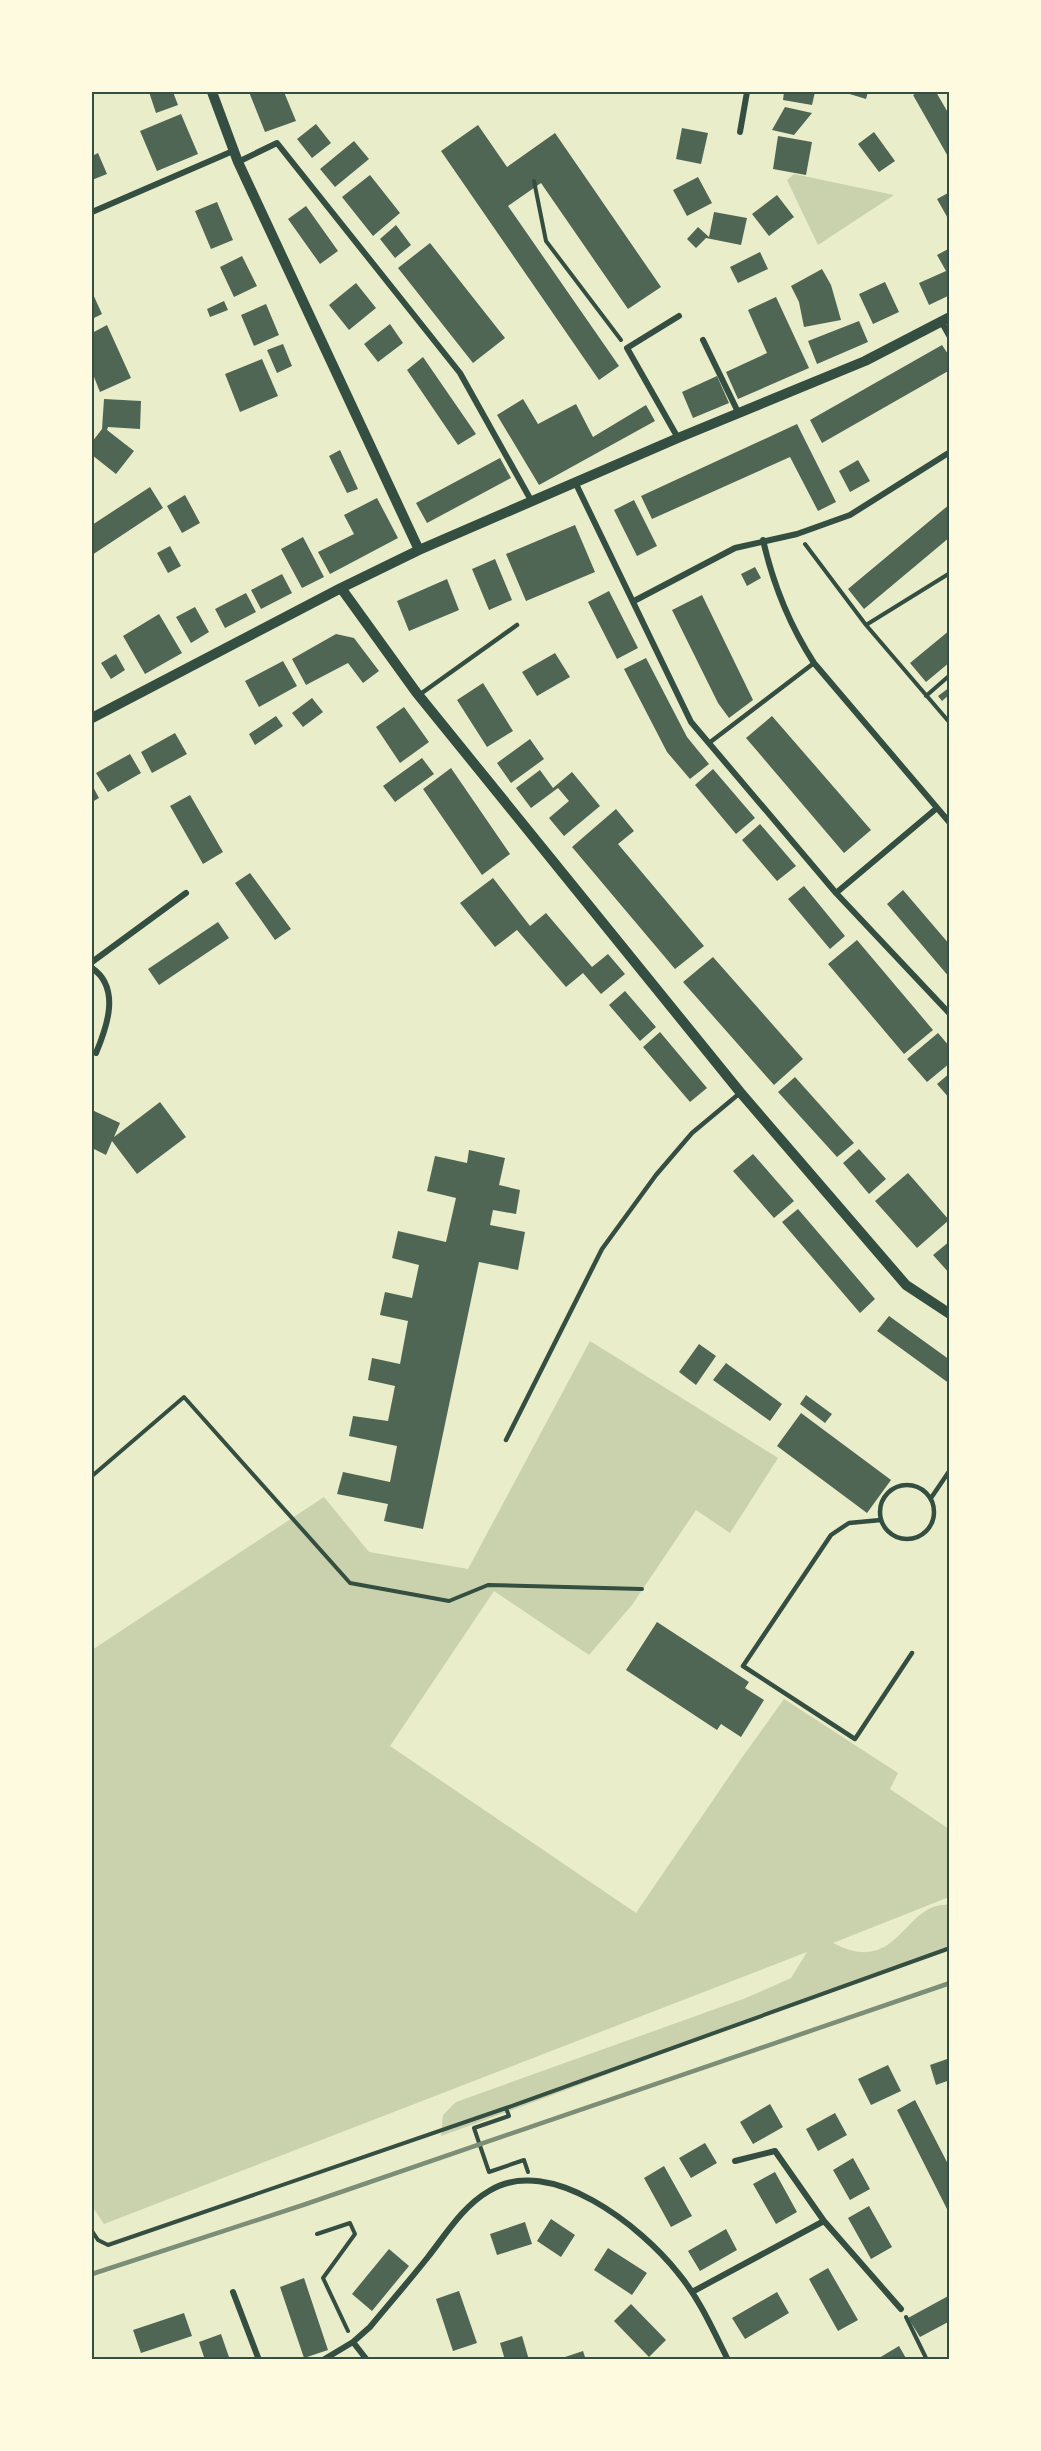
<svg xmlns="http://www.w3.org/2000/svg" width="1041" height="2451" viewBox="0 0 1041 2451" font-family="Georgia,serif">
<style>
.green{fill:#cad2ad}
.building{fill:#4f6655}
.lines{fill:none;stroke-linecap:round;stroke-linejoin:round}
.path{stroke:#344e41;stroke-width:4}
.service{stroke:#344e41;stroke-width:4.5}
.minor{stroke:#344e41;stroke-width:6}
.tertiary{stroke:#344e41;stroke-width:10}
.rail{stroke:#7c8e77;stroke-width:4.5}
.neatline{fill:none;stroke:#344e41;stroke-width:2}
</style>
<rect width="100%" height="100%" fill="#e9edc9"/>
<path class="green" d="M794,174L894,195L818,245L787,180Z
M590,1341L778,1458L730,1533L696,1510L632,1605L589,1655L494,1591L390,1746L636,1913L741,1759L784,1699L898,1773L890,1789L949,1829V1897L833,1943C900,1978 903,1901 949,1905V1947C779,2007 611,2075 441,2136L443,2115L456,2102L746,1998L791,1978L807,1952L104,2224L92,2206V1650L324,1497L369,1552L468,1569Z"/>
<path class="building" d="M149,92H173L178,105L156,113Z
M249,92H284L296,121L265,132Z
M784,92H815L812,105L783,100Z
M843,92H868L866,99Z
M919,92H936L950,116V160L913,95Z
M785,107L812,113L794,135L772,130Z
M181,114L198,154L157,171L140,131Z
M316,124L331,143L312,158L297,139Z
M478,125L507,167L555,133L661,287L628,309L541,183L508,206L619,366L599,380L441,151Z
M682,128L708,133L701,164L676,159Z
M874,132L895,161L879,172L858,144Z
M778,136L812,142L806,175L773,169Z
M354,141L369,159L335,187L320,169Z
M98,153L107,174L92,180V156Z
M370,175L400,213L373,236L342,197Z
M698,177L712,203L687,216L673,190Z
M948,193L950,197V222L937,199Z
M777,195L794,217L769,236L752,214Z
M217,202L233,240L211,249L195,211Z
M306,206L338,251L320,264L288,219Z
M714,212L747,218L741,245L706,238L696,248L687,239L698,227L709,237Z
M396,225L411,245L395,258L380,239Z
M430,243L505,338L473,363L398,268Z
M950,248V295L929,305L919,283L946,271L937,255Z
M760,252L768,269L738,283L730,267Z
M242,256L257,286L234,297L220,267Z
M822,269L831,285L841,320L804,327L799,302L791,286Z
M885,282L899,312L873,324L859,294Z
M356,283L376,308L349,330L329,305Z
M92,292L102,314L92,319Z
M776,297L809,368L738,399L726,372L767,353L748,310Z
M224,301L228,310L210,317L207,309Z
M266,304L279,335L254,346L241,315Z
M859,321L868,342L817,364L808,341Z
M390,324L403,343L378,362L364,344Z
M107,325L131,378L100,392L92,372V333Z
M283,344L292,366L277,373L267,350Z
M942,345L950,357V370L822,443L810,420Z
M423,357L476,434L458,445L407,370Z
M262,359L278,396L240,412L225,374Z
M717,376L729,403L693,418L682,392Z
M104,399L141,401L140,429L108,427L107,430L134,451L116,474L92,455V442L102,429Z
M523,399L538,424L576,404L593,437L646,405L655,421L539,485L497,415Z
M797,424L836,502L818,511L790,457L652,519L641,496Z
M340,450L358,489L347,493L329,456Z
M500,458L511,478L427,523L416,503Z
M858,460L870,481L850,492L839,471Z
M150,487L163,508L92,555V525Z
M185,495L200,523L182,533L167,506Z
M377,498L398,538L330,574L318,552L354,534L344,515Z
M634,500L657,546L637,556L614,510Z
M950,504V537L864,609L848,589Z
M575,525L595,572L526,601L506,554Z
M303,537L324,577L302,588L281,549Z
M170,546L181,566L168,573L157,553Z
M495,559L512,600L489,610L472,569Z
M755,567L761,578L747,586L741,574Z
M282,574L292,593L261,609L251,590Z
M447,579L459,610L409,631L397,601Z
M609,591L638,648L617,659L588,602Z
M246,593L256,612L225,628L215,609Z
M702,595L753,700L729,718L718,703L672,610Z
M195,607L209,632L191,643L176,617Z
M159,614L182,653L145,674L123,636Z
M950,630V662L926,682L910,663Z
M336,634L354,638L379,671L363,683L348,663L306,685L292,659Z
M555,653L570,677L537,696L522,672Z
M116,654L125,670L111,679L101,663Z
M646,658L687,737L709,764L690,779L667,752L624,669Z
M283,661L297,686L259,707L245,681Z
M483,683L513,731L487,747L457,700Z
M950,687V694L942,701L938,696Z
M312,698L323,712L303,727L292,713Z
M404,707L429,742L400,763L376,727Z
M276,716L283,726L255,745L249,734Z
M772,716L871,830L844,853L746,738Z
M175,733L187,754L152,773L141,752Z
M530,739L544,759L511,783L497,763Z
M130,754L141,773L108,792L96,773Z
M422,758L434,774L395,802L383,786Z
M451,768L510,854L482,875L423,789Z
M713,769L755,818L736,834L695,785Z
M540,770L553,788L572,772L600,806L564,836L549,818L569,801L558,788L531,808L516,788Z
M92,785L99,798L92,802Z
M190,795L223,852L203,864L170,806Z
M616,809L634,831L618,844L704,946L675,969L572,847Z
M760,824L796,866L777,881L742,840Z
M250,873L291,929L275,940L235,883Z
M493,878L530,926L546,913L592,967L608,954L625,974L601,994L583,973L566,987L517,930L495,947L460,903Z
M804,886L845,936L830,949L788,899Z
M903,890L950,945V978L887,904Z
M218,922L229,938L159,985L148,969Z
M857,940L933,1030L904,1054L828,964Z
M713,957L803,1059L774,1085L683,982Z
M625,991L656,1027L640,1041L609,1005Z
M660,1032L707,1088L690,1102L643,1047Z
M938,1033L950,1047V1063L927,1082L907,1059Z
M950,1073V1099L937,1084Z
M795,1077L854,1143L837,1157L778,1092Z
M160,1102L186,1137L137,1174L112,1141L106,1155L92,1148V1110L120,1123L114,1137Z
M859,1149L886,1179L869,1194L843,1163Z
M469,1150L505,1158L499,1185L520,1190L516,1214L493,1210L490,1225L525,1232L518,1270L479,1262L423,1529L384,1521L388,1504L337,1494L343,1472L390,1482L397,1446L349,1436L353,1416L388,1421L395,1386L368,1380L372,1358L400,1364L408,1321L380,1315L385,1292L412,1298L419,1265L392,1258L398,1231L446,1242L456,1198L427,1191L435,1156L467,1163Z
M753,1154L794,1201L774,1218L733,1171Z
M908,1173L949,1220L917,1248L875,1201Z
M798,1209L875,1299L860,1313L782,1222Z
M950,1241V1274L933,1255Z
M889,1316L950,1360V1384L877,1331Z
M699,1344L716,1356L696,1385L679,1372Z
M726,1363L782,1404L770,1421L713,1380Z
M806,1395L832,1414L825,1423L800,1404Z
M801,1413L891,1480L867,1513L777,1446Z
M657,1622L749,1682L745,1688L764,1700L741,1737L721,1724L717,1730L626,1670Z
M950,2058V2080L936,2085L930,2065Z
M888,2065L901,2091L871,2105L858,2079Z
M915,2100L950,2168V2215L897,2110Z
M770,2104L783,2127L753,2144L740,2122Z
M835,2113L847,2135L818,2151L806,2129Z
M705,2143L717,2163L691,2178L679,2158Z
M853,2158L870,2189L850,2200L833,2170Z
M664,2166L692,2216L671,2227L644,2178Z
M775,2172L797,2212L776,2224L753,2184Z
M869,2206L892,2247L871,2259L848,2218Z
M551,2219L575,2235L561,2257L537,2241Z
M525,2222L532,2244L497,2255L490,2234Z
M726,2229L737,2250L700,2271L688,2251Z
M608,2248L647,2273L632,2295L594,2270Z
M389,2249L409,2266L372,2311L352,2294Z
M828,2268L858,2320L838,2331L809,2279Z
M304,2278L328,2350L304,2358L280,2287Z
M459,2291L477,2343L453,2351L436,2299Z
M777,2292L789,2313L745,2339L732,2318Z
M950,2295V2321L920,2337L908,2318Z
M631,2304L666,2340L649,2357L614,2321Z
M184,2313L192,2336L141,2353L133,2330Z
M221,2334L230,2360H205L199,2342Z
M522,2336L529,2360H505L500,2343Z
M899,2346L907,2360H880L879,2358Z
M583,2351L586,2360H559V2359Z"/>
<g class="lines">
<path class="path" d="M534,181L546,241L621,340
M805,544L866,625L950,723
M866,625L950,573
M926,696L950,675
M92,1476L184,1397L350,1583L449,1601L488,1585L642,1589
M506,2108L509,2116L474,2128L489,2172L524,2160L528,2172
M92,2231L98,2240L108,2245L506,2108L950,1948
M317,2234L350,2223L355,2234L323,2278L348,2331
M906,2317L927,2360"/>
<path class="service" d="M419,695L517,625
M709,743L814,663
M506,1440L602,1249L656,1175L692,1133L740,1093
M880 1512a27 27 0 1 1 54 0a27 27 0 1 1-54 0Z
M931,1498L950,1470
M881,1520L849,1523L831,1535L743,1666L855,1739L912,1653"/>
<path class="minor" d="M740,132L747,92
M238,162L277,143L460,373L532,502
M92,212L233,151
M941,321L950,337
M703,340L739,414
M678,438L627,348L679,316
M576,484L691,722L836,893L950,1014
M763,540C773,584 790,626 814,663L950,823
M634,601L735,548L797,534L850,515L950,452
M836,893L937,808
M92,962L186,893
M92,968C121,988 107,1027 96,1053
M735,2161L775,2151L824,2221L901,2309
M233,2292L259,2360
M692,2292L824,2221
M353,2342L367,2360
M323,2360L353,2342L370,2327C389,2304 409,2281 428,2257C446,2234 463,2206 489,2191C550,2153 642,2227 678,2273C699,2298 713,2330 728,2360"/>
<path class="tertiary" d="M212,92L238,162L419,550
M341,588L416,692L740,1092L906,1285L950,1314
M92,718L341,588L419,550L678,438L865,361L950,317"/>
<path class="rail" d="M92,2274L306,2204L950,1983"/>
</g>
<rect width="1041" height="2451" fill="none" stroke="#fefae0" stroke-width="186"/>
<rect x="93" y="93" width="855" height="2265" class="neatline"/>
</svg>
